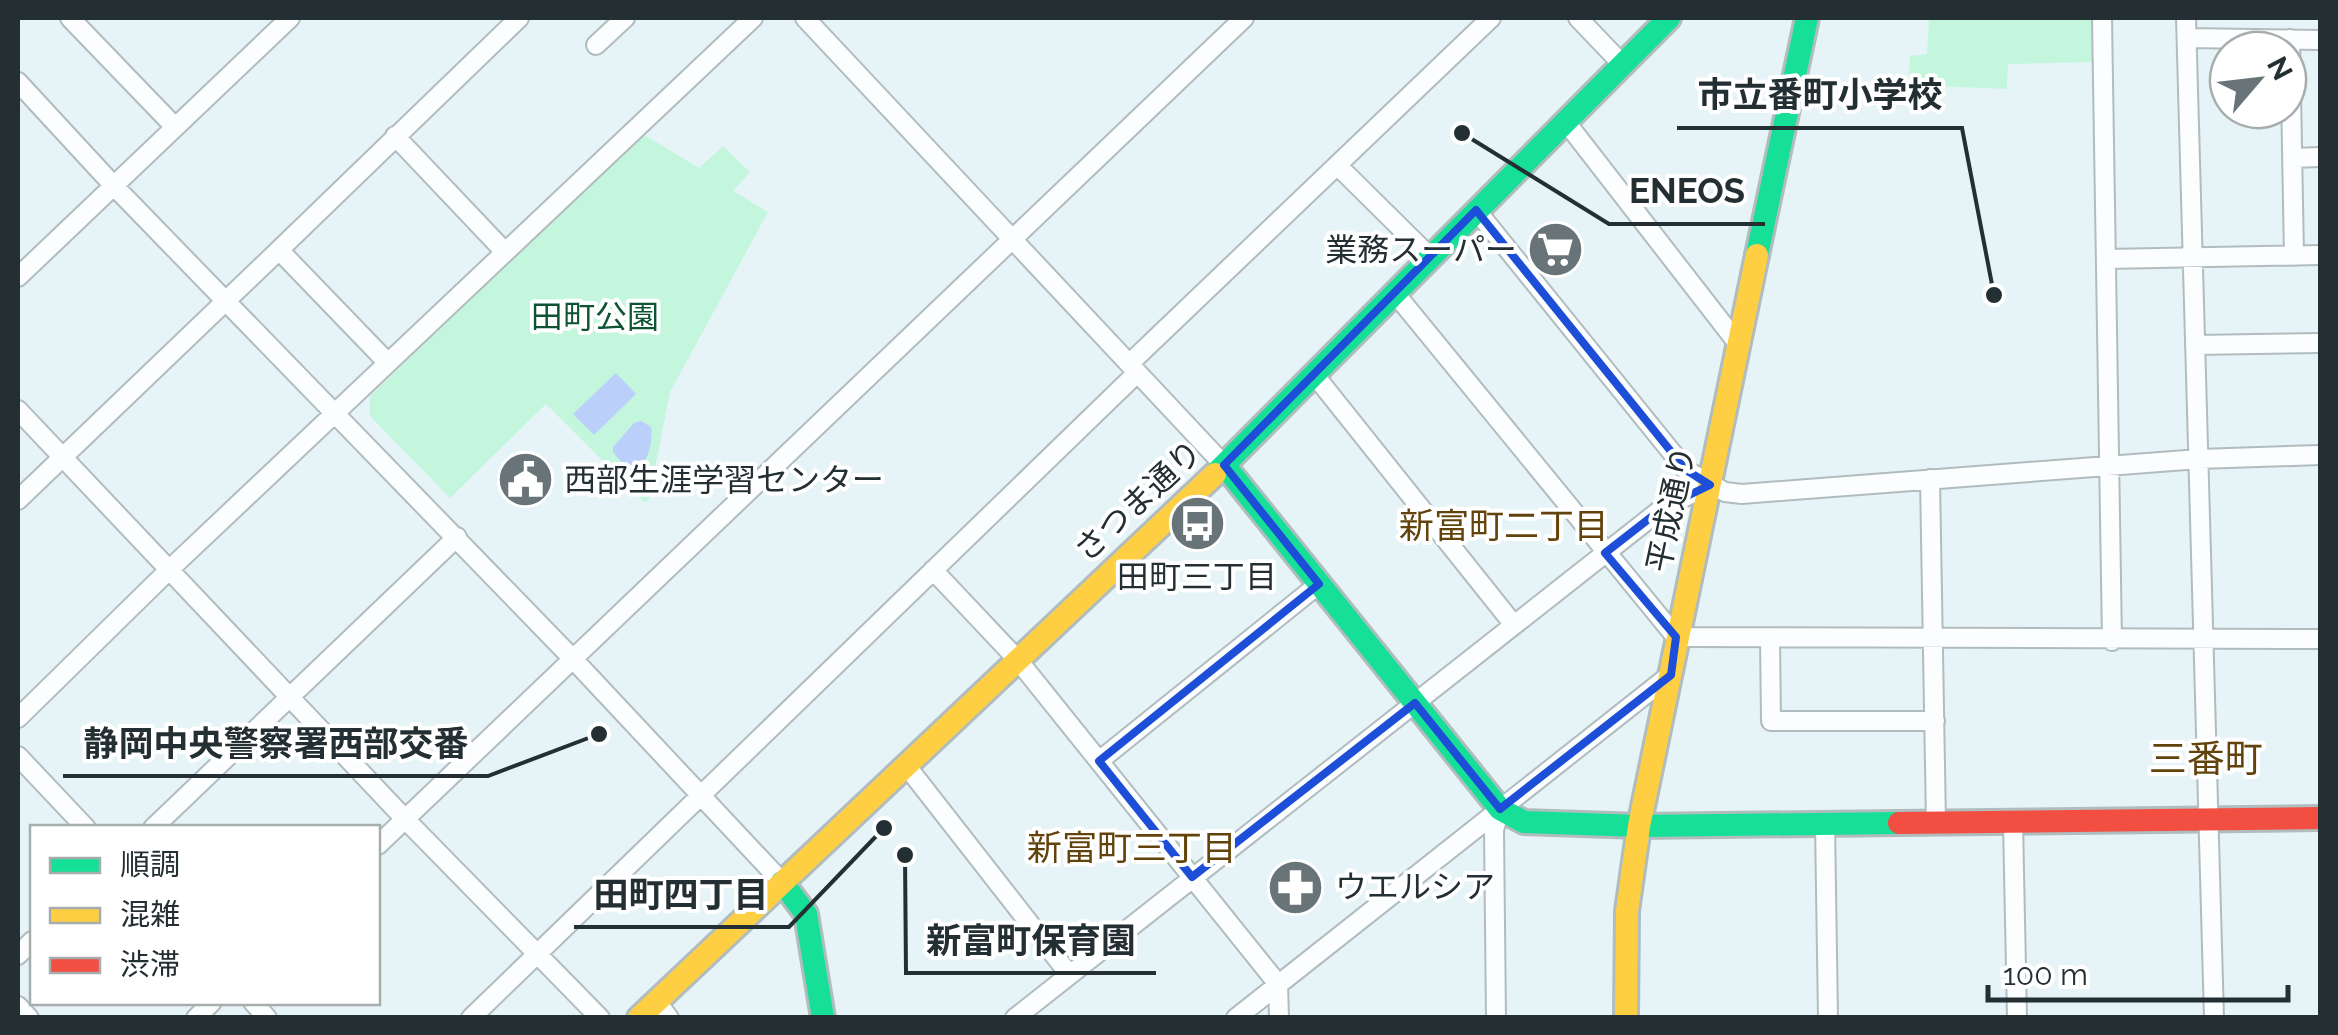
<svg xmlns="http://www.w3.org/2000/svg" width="2338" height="1035" viewBox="0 0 2338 1035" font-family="Raleway,'Noto Sans JP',sans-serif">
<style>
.green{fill:#c3f6dd}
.water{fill:#bacffa}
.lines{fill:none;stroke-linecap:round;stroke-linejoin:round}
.street-casing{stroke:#b1bcbe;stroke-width:22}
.fast-casing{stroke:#b1bcbe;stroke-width:28}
.slow-casing{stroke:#b1bcbe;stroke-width:28}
.jam-casing{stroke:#b1bcbe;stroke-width:28}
.street{stroke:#fbfdfe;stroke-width:18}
.fast{stroke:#16e098;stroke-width:22}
.slow{stroke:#ffcf43;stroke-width:22}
.jam{stroke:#f24e42;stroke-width:22}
.marked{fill:none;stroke:#1d4ed8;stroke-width:8;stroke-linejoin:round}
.labels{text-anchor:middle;stroke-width:8;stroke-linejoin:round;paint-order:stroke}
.poi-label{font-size:32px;fill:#232f32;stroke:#fff;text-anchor:start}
.park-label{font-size:32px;fill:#0e5333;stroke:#fff}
.street-label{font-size:32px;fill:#232f32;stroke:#fff}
.neighbourhood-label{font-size:35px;fill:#63430c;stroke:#fff}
.quarter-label{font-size:38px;fill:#63430c;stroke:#fff}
.leader{fill:none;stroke:#232f32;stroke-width:4}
.callout-dot{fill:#232f32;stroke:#fff;stroke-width:4}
.callout-label{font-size:35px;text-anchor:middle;font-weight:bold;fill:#232f32;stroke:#fff;stroke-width:8;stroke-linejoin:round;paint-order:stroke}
</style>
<rect width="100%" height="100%" fill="#e7f4f7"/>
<path class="green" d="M1929,18H2096V62L2008,64L2007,89L1909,85L1910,56L1927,54Z
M643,134L699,168L723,146L750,172L733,191L768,212L670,392L649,499L645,503L546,404L450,498L370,416V396Z"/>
<path class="water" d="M616,373L636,394L594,435L573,414Z
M641,421L651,427C653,440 649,460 639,468C625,468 621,462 613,452V447L634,423Z"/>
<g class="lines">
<defs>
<path id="street" d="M70,18L175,127
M805,18L1224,465
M1578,18L1623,65
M2102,18L2112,641
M2186,18L2214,1018
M2187,38L2320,40
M2290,39L2294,256
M596,45L625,18
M18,82L114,186L573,659L782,882
M1566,122L1739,345
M395,136L505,252
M2293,158L2320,157
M1337,165L1430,257
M1476,210L1686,470L1725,492L1742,494L2199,459L2320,455
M2106,259L2320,255
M18,277L290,18
M1394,292L1676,637L2320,639
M2195,345L2320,343
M388,363L279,250L519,18
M1129,364L1491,18
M1313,373L1514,625
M18,410L405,819L600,1018
M1930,479L1936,823
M18,500L279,250
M933,570L1017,659L1278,984L1279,1018
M1770,638L1771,721H1935
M18,718L171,568L753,18
M18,756L86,828
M1099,761L1319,584
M905,764L1069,974
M2013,822L2017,1018
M1825,824L1828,1018
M153,828L457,537
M378,845L1244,18
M18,955L32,941
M656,1001L669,1018
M253,1002L267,1018
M18,1006L29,1018
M196,1018L212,1002
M471,1018L1137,373
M1015,1018L1664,507L1710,485
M1236,1018L1670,675
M1496,1018L1494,830L1500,809"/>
<path id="fast" d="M1757,255L1807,18
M1224,465L1500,809L1524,822L1639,826L1899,823
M1215,474L1669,18
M782,882L806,914L823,1018"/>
<path id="slow" d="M639,1018L1215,474
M1626,1018L1627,911L1639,826L1757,255"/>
<path id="jam" d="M1899,823L2320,818"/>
</defs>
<use href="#street" class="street-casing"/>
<use href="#fast" class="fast-casing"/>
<use href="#slow" class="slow-casing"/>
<use href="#jam" class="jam-casing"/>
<use href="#street" class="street"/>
<use href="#fast" class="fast"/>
<use href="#slow" class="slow"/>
<use href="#jam" class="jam"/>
</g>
<path class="marked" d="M1476,210L1686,470L1710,485L1664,507L1605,553L1676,637L1671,675L1500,809L1415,703L1192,877L1099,761L1319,584L1224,465Z"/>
<defs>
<symbol id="supermarket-disc" viewBox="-11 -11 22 22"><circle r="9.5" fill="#687477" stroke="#fff"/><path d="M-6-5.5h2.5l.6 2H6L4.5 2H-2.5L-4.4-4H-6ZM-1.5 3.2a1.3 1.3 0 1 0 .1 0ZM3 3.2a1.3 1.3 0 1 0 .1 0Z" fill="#fff"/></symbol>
<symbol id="civic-disc" viewBox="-11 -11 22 22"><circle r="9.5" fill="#687477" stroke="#fff"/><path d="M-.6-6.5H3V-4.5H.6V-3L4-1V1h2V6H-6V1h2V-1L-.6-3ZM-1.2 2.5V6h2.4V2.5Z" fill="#fff"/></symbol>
<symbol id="bus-disc" viewBox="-11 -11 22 22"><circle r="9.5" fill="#687477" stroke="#fff"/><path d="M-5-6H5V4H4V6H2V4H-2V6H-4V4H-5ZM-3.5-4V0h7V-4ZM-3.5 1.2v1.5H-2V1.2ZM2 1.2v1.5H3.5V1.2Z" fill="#fff"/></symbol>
<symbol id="pharmacy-disc" viewBox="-11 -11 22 22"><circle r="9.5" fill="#687477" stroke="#fff"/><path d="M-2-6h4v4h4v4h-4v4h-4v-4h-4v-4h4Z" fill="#fff"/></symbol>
</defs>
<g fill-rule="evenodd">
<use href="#supermarket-disc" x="1524" y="218" width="63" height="63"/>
<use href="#civic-disc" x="494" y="448" width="63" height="63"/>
<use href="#bus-disc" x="1166" y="492" width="63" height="63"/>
<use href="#pharmacy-disc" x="1264" y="856" width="63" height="63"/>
</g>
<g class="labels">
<g class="poi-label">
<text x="1517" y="261" text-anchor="end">業務スーパー</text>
<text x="564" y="491">西部生涯学習センター</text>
<text x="1197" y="588" text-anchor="middle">田町三丁目</text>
<text x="1335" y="898">ウエルシア</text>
</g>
<g class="park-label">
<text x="595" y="328">田町公園</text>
</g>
<g class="street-label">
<text transform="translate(1138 501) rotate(-43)" y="11">さつま通り</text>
<text transform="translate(1671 509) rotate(-78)" y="11">平成通り</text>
</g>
<g class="neighbourhood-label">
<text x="1504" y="538">新富町二丁目</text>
<text x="1132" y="860">新富町三丁目</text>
</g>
<g class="quarter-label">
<text x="2206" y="772">三番町</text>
</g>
</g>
<path class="leader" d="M1994 295L1962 128H1677M1462 133L1609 224H1765M599 734L488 776H63M884 828L789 927H574M905 855L906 973H1156"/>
<g class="callout-dot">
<circle cx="1994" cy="295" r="10"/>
<circle cx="1462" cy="133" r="10"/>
<circle cx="599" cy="734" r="10"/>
<circle cx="884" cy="828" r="10"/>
<circle cx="905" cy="855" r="10"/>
</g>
<g class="callout-label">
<text x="1820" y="107">市立番町小学校</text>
<text x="1687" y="203">ENEOS</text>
<text x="276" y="756">静岡中央警察署西部交番</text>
<text x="681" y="907">田町四丁目</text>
<text x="1031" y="953">新富町保育園</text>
</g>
<rect width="2338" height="1035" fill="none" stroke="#232f32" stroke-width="40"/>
<rect x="30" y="825" width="350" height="180" fill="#ffffff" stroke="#a7acad" stroke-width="2.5"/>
<rect x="50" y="858" width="50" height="15" fill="#16e098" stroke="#a7acad" stroke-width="2.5"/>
<text x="120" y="875" font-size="30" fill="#232f32">順調</text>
<rect x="50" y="908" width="50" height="15" fill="#ffcf43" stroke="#a7acad" stroke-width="2.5"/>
<text x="120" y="925" font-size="30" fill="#232f32">混雑</text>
<rect x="50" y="958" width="50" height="15" fill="#f24e42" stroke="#a7acad" stroke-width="2.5"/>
<text x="120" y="975" font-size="30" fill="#232f32">渋滞</text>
<g transform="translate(2258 80) rotate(62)"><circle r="48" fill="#ffffff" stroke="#a7acad" stroke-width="2.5"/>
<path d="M0-8L18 38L0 25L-18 38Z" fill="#687477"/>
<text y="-15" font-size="28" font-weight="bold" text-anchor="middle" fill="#232f32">N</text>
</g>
<path d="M1988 985v15h300v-15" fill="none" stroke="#232f32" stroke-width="5"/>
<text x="2003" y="985" font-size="30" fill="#232f32" stroke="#ffffff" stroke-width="8" paint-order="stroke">100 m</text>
</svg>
